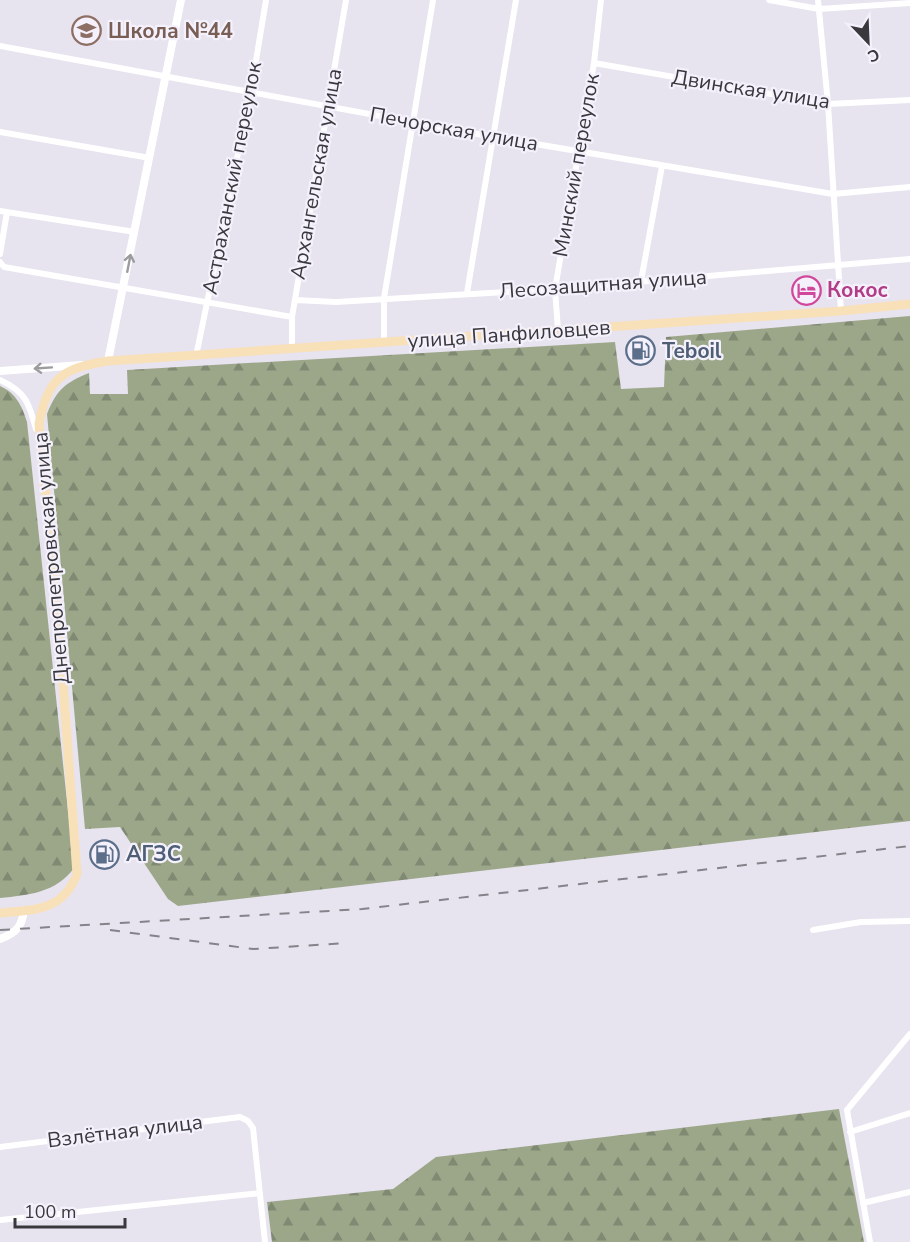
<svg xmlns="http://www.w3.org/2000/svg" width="910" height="1242" viewBox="0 0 910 1242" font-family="'Nunito Sans',sans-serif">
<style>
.forest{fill:url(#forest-firs)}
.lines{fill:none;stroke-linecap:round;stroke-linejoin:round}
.minor{stroke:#fff;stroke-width:6}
.tertiary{stroke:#fff;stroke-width:8}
.primary{stroke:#f8e0b9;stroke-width:9}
.rail{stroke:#85838a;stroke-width:2;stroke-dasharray:10 10;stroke-linecap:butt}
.oneway{stroke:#9c9c9e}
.labels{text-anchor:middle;stroke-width:4.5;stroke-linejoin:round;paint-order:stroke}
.education-label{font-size:21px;font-weight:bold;fill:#785e54;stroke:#f4f1fc;text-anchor:start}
.street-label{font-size:21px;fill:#39383c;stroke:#f4f1fc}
.hotel-label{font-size:21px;font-weight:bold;fill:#b23c85;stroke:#f4f1fc;text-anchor:start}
.service-label{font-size:21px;font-weight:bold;fill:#4e5e75;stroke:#f4f1fc;text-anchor:start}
</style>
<defs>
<pattern id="forest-firs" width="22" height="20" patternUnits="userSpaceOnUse" patternTransform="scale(1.5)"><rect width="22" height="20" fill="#9ca78a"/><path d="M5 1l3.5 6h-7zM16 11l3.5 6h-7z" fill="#808972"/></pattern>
</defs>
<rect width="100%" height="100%" fill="#e7e3ef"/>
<path class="forest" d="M910,316V821L178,906L168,899L120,827L85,829L47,414C57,389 65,383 89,373L90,394H128L127,370L615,342L621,389L664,387L666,337Z
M0,386C16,393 22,406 27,422L74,868C56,893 28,895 0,898Z
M839,1109L864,1242H272L267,1202L393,1189L436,1157Z"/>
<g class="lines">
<path class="minor" d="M769,0L819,9L910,3
M818,0L828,104L841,311
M0,46L494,137L833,194L910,187
M594,63L828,104L910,100
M0,132L150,158
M0,211L135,232
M0,254L7,212
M0,262L4,267L292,317
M641,281L662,166
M467,293L516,0
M295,300L336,302L555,289L910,259
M558,330L555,289L594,63L601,0
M384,343V298L433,0
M292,349V317L346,0
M196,356L251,91L266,0
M0,380C26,392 29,403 36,429
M813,930L861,922L910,921
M850,1132L910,1113
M0,1147L240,1117L248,1121L253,1128L265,1242
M863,1203L910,1192
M0,1220L260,1193
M870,1242L847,1110L910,1034"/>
<path class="tertiary" d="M108,361L181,0
M0,371L82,365
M0,939C16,933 22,927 24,910"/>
<path class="primary" d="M0,913C34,910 63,911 77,874L60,642L39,424C47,378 63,368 108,361L841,311L910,304"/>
<path class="rail" d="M0,930L362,909L910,846
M110,930L253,949L348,943"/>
</g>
<defs><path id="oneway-shaft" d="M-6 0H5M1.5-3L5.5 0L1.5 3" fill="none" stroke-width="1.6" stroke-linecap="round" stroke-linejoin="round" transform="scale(1.5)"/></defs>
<g class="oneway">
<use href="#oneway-shaft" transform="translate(129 263) rotate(-79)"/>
<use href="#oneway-shaft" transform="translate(43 368) rotate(176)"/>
</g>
<defs>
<symbol id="school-ring" viewBox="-11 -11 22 22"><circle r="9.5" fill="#f4f1fc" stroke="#8d6e63" stroke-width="1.5"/><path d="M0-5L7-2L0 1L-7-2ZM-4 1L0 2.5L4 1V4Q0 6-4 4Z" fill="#8d6e63"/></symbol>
<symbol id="hotel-ring" viewBox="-11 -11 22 22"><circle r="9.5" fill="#f4f1fc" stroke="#d1479c" stroke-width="1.5"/><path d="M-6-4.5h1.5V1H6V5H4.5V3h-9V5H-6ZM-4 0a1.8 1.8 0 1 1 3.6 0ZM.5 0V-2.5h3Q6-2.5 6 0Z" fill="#d1479c"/></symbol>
<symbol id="fuel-ring" viewBox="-11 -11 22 22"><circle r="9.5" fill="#f4f1fc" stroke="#5c6f8a" stroke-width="1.5"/><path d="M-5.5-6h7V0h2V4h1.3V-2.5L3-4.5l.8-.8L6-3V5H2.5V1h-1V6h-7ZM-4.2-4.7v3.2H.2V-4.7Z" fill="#5c6f8a"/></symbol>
</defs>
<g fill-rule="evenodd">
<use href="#school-ring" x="70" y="14" width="33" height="33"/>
<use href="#hotel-ring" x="790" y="274" width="33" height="33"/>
<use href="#fuel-ring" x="624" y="334" width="33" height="33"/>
<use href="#fuel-ring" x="88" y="838" width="33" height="33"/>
</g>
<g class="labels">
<g class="education-label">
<text x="108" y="38">Школа №44</text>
</g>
<g class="street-label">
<text transform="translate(751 89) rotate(9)" y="7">Двинская улица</text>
<text transform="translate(454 129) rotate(10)" y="7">Печорская улица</text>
<text transform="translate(576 165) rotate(-80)" y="7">Минский переулок</text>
<text transform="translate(316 174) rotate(-80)" y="7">Архангельская улица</text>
<text transform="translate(232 178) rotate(-79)" y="7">Астраханский переулок</text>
<text transform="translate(603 284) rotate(-4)" y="7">Лесозащитная улица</text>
<text transform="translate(509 334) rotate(-4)" y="7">улица Панфиловцев</text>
<text transform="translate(51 558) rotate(-95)" y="7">Днепропетровская улица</text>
<text transform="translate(125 1131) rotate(-7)" y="7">Взлётная улица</text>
</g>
<g class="hotel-label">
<text x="827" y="297">Кокос</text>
</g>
<g class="service-label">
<text x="662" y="358">Teboil</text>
<text x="126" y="861">АГЗС</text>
</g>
</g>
<g transform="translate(868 42) rotate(157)" stroke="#f4f1fc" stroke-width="4.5" paint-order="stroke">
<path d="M0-4.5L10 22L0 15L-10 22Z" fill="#39383c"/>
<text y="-9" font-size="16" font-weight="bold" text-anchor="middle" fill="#39383c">С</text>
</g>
<path d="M15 1218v9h110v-9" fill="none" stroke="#39383c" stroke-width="3"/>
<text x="24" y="1218" font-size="18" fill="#39383c" stroke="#f4f1fc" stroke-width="4.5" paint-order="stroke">100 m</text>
</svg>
